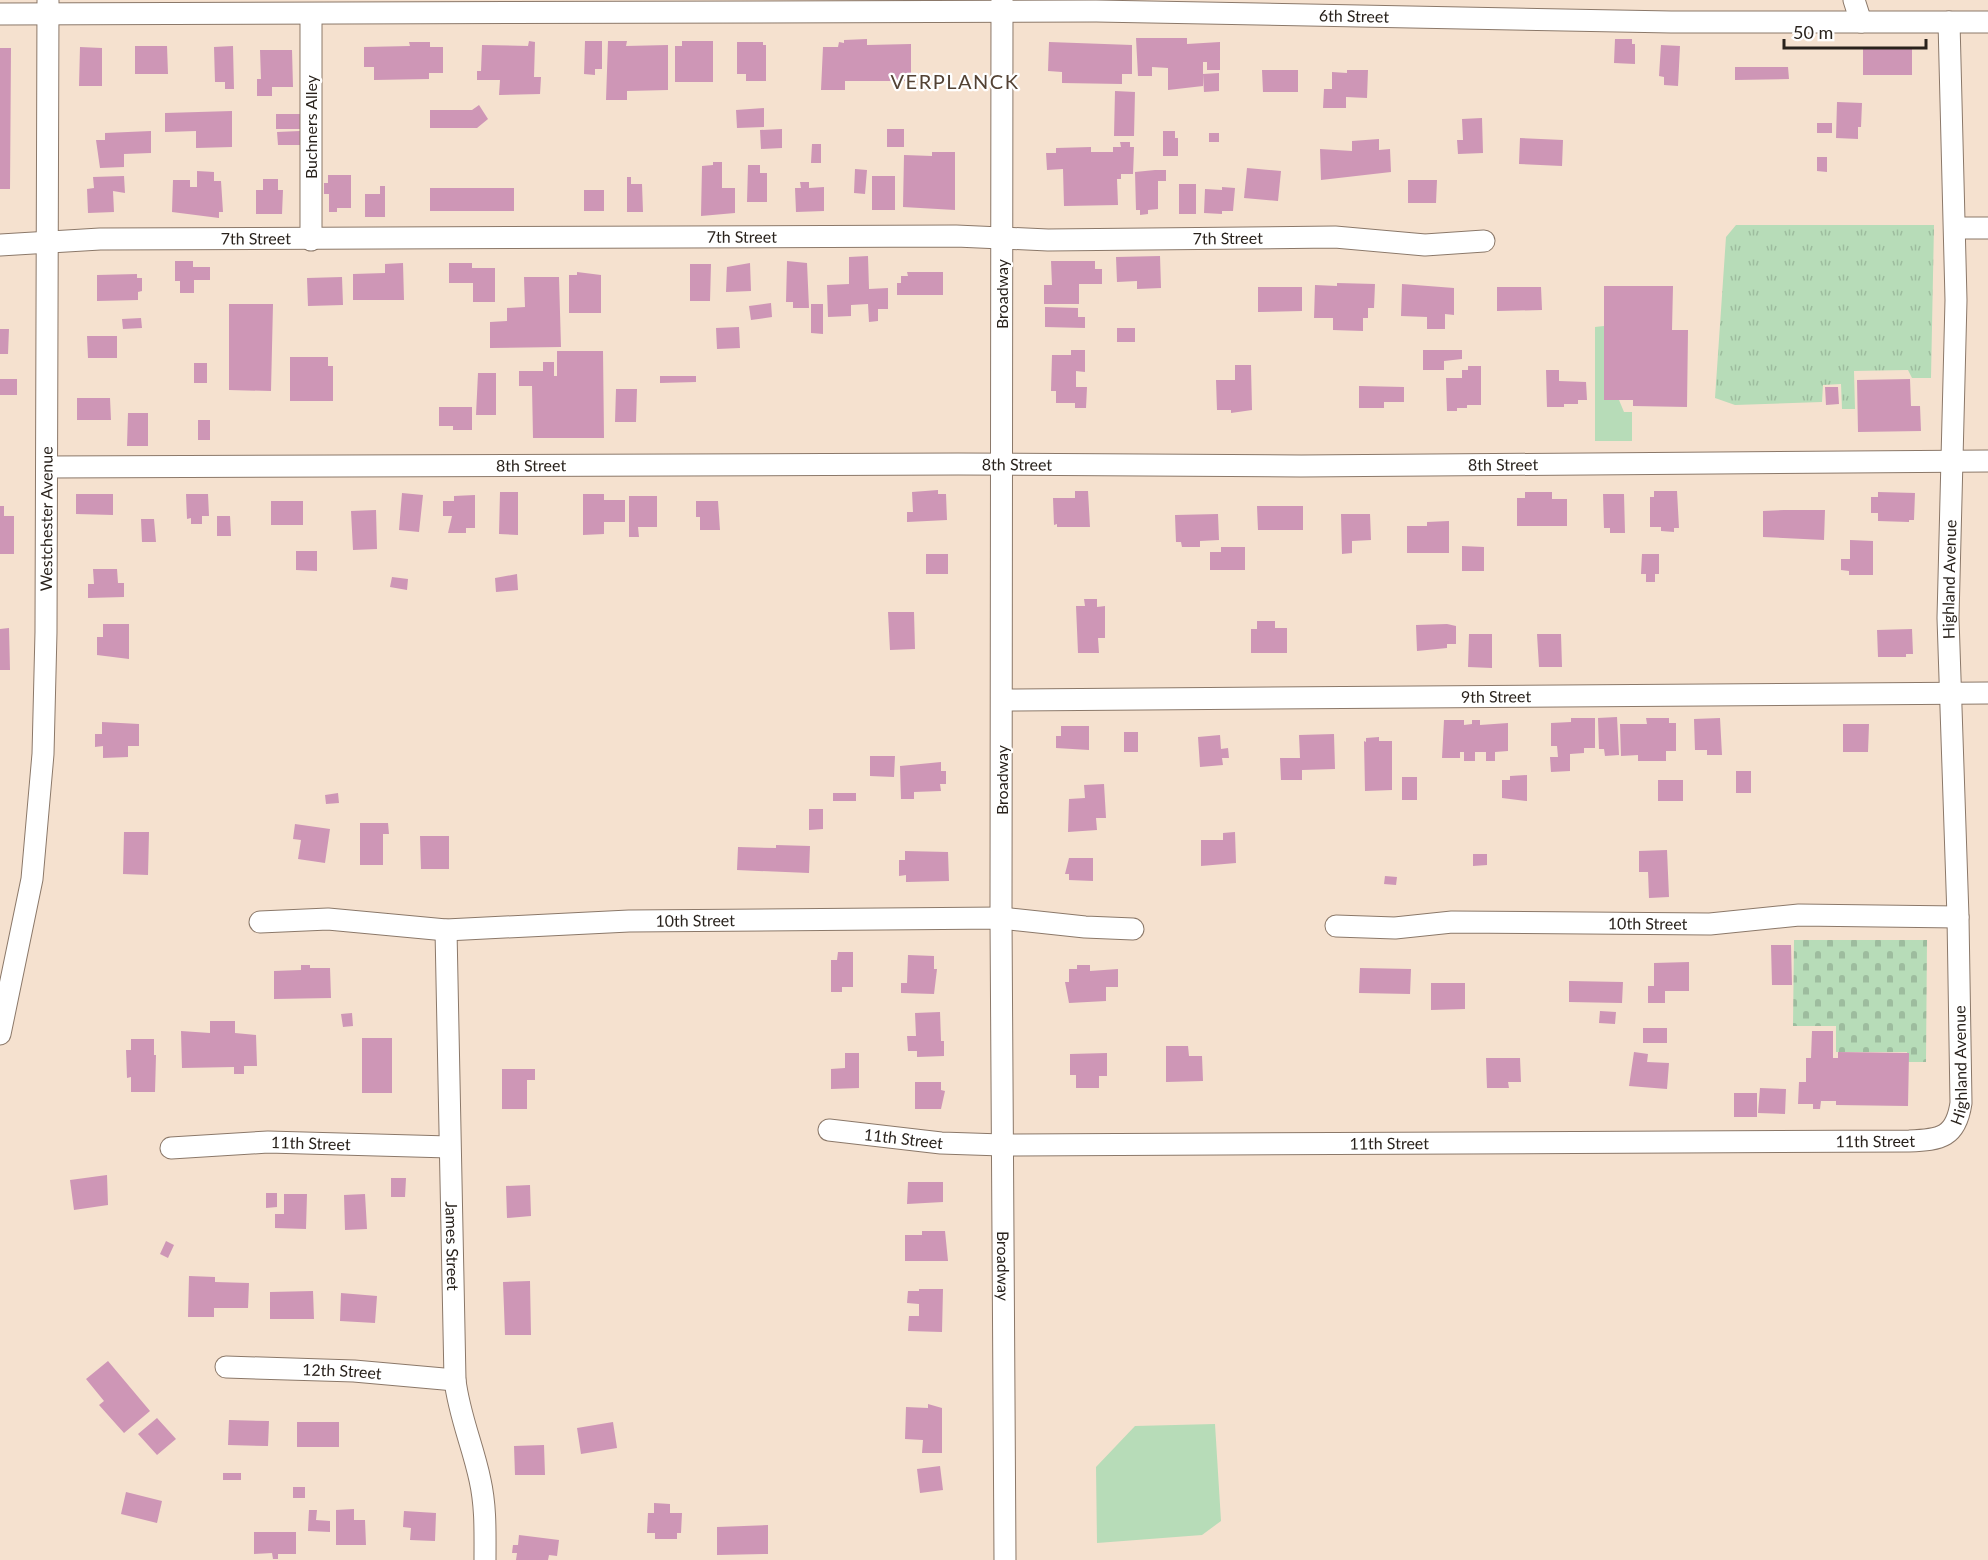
<svg xmlns="http://www.w3.org/2000/svg" width="1988" height="1560" viewBox="0 0 1988 1560" font-family="Lato,sans-serif">
<style>
.grass{fill:#b7dcb8}
.cemetery{fill:url(#cemetery-stones)}
.park{fill:url(#park-tufts)}
.building{fill:#ce96b6}
.lines{fill:none;stroke-linecap:round;stroke-linejoin:round}
.minor-casing{stroke:#8b7869;stroke-width:23}
.minor{stroke:#fff;stroke-width:21}
.labels{text-anchor:middle;stroke-width:4.5;stroke-linejoin:round;paint-order:stroke}
.street-label{font-size:16px;fill:#29221c;stroke:#fff}
.quarter-label{font-size:20px;letter-spacing:1.5px;fill:#534234;stroke:#fff}
</style>
<defs>
<pattern id="cemetery-stones" width="16" height="16" patternUnits="userSpaceOnUse" patternTransform="scale(1.5)"><rect width="16" height="16" fill="#b7dcb8"/><path d="M2 7V4a2 2 0 0 1 4 0v3zM10 15v-3a2 2 0 0 1 4 0v3z" fill="#9dbc9e"/></pattern>
<pattern id="park-tufts" width="24" height="20" patternUnits="userSpaceOnUse" patternTransform="scale(1.5)"><rect width="24" height="20" fill="#b7dcb8"/><path d="M3 7l-1-3M5 7V3M7 7l1-3M15 17l-1-3M17 17v-4M19 17l1-3" fill="none" stroke="#9dbc9e"/></pattern>
</defs>
<rect width="100%" height="100%" fill="#f5e1cf"/>
<path class="grass" d="M1604,326V399L1619,400L1624,412H1632V441H1595V327Z
M1215,1424L1221,1521L1202,1535L1097,1543L1096,1467L1135,1426Z"/>
<path class="cemetery" d="M1794,940H1927L1926,1062H1907V1052H1836V1026H1793Z"/>
<path class="park" d="M1736,225H1934L1931,378H1912L1908,370L1854,371L1855,409H1842L1841,384L1823,385L1822,402L1735,405L1715,398L1726,237Z"/>
<path class="building" d="M1136,38H1187V44L1220,42V70H1207V62H1203V86L1168,90V68L1152,67V76H1138Z
M867,39V45L911,44V81H845V90H821L823,47H838L839,42L844,43V40Z
M1615,39H1632V44H1635V64L1614,63Z
M529,41L535,42L534,77H541L540,94L499,95L500,80H477V71H481L482,45L528,46Z
M585,41H602V69H595V75L584,74Z
M608,41H627L626,46L668,45V90L627,91V100H606Z
M682,41H713V82H675V46H682Z
M409,42H430V47H443V73H429V79L374,80V67H364V47L410,46Z
M737,42H763V45H766V81H746V74H737Z
M1049,42L1132,45V74H1122V84L1062,83V72L1048,71Z
M1661,45L1680,46L1678,86L1664,85V77L1659,76Z
M135,46H167L168,74H135Z
M233,46L234,89H225V82H215L214,47Z
M80,47L102,48V86H79Z
M0,48H11L10,189H0Z
M1912,48V75H1863V49Z
M260,50H292L293,87H272V96H257V79H261Z
M1735,67H1788L1789,79L1735,80Z
M1262,70H1298V92H1263Z
M1347,70H1368L1367,98L1346,97V108H1323L1324,89H1332V72L1347,73Z
M1219,73V91L1204,92L1203,74Z
M1115,91L1135,92L1134,136H1114Z
M1837,102L1862,103L1861,127H1858V139L1836,138Z
M479,105L488,119L477,128H430V110H472Z
M764,108V127L737,128L736,110Z
M232,111V147L196,148V131L165,132V113Z
M276,114H300V129H276Z
M1482,118L1483,153L1458,154L1457,140H1463L1462,119Z
M1817,123H1832V133H1817Z
M782,129V148L761,149L760,130Z
M887,129H904V147H887Z
M151,131V153L124,154V167L100,168L96,140H105V133Z
M300,131V145H278L277,132Z
M1163,131H1175V138H1178V156H1163Z
M1209,133H1219V142H1209Z
M1520,138L1563,140L1562,166L1519,164Z
M1379,139V150L1390,149L1391,172L1321,180L1320,149L1352,151V141Z
M1120,142H1130V147H1134L1133,174H1121V179H1117L1118,205L1064,206L1063,169L1047,170L1046,153H1056V148L1091,147V152H1113V147H1121Z
M812,144H821V163H811Z
M932,152H955V210L903,207L904,155L932,156Z
M1817,157H1827V172L1817,171Z
M713,162H722V188H735V213L701,216L702,166L713,165Z
M748,165H760V173H767V202H747Z
M1247,168L1281,171L1278,201L1244,198Z
M855,169L867,170L865,194L854,193Z
M1155,170H1166V181H1158V209L1148,210V214L1140,215V210H1136L1135,172Z
M197,171L214,172V181H221L223,212H219V218L172,212L173,180H190V187H197Z
M328,175H351V208H337V212H329V194H324V183H328Z
M124,176L125,193L113,191L114,212L88,213L87,189L94,188L93,177Z
M872,176H895V210H872Z
M627,177H631V184H642L643,212H627Z
M263,179H278V190H283L282,214H256V190H263Z
M1408,180H1437L1436,203H1408Z
M800,182H809V188L824,187V211L796,212L795,188H801Z
M1179,184H1196V214H1179Z
M380,186H385V217H365V194H380Z
M1222,187L1235,188L1233,211H1222V214L1204,213L1205,189L1222,190Z
M430,188H514V211H430Z
M584,190H604V211H584Z
M868,256L869,289L888,288V309H878V321L869,322L868,304L851,305V316L828,317L827,285L849,284V257Z
M1160,256L1161,288L1137,289V281L1117,282L1116,257Z
M175,261H193V267H210V280H194V293H180V281H175Z
M787,261L807,263L809,308H793V302H786Z
M1051,261H1095V269H1102V284H1079V304H1044V285H1052Z
M403,263L404,300H353V274L385,273V264Z
M449,263H472V268H495V302H473V283H449Z
M750,263L751,291L726,292L727,267Z
M690,264H711L710,301H690Z
M577,272L601,275V313H569V275H577Z
M907,272H943V295H897V283H901V276H908Z
M137,274V278H142V291L138,292V300L97,301V275Z
M342,277L343,305L308,306L307,278Z
M524,277H559L561,347L490,348V322L507,321V308L525,307Z
M1337,283L1375,284L1374,308H1368V318H1363V331L1333,330V318H1314L1315,285L1337,286Z
M1402,284L1454,288V315L1445,314V329H1427V317L1401,316Z
M1604,286H1673L1672,330H1688L1687,407L1633,406V400H1604Z
M1258,287H1302V311L1258,312Z
M1497,287H1541L1542,310L1497,311Z
M771,303L772,317L751,320L749,306Z
M229,304H273L271,391L229,390Z
M811,304H823V334L811,333Z
M1045,307L1078,308V317H1085V328L1045,327Z
M141,318L142,328L123,329L122,319Z
M739,327L740,348L717,349L716,328Z
M1117,328H1135V342H1117Z
M0,329H9L8,354H0Z
M87,336H117V358H88Z
M1071,350H1085V372L1076,371V387H1087L1086,408H1075V403H1056V391H1051L1052,355H1071Z
M1423,350H1462V359L1444,361V370H1423Z
M557,351H603L604,438H533L532,386H519V371H543V362H554V376H557Z
M290,357H328V366H333V401H290Z
M194,363H207V383H194Z
M1235,365H1251L1252,410L1231,413V410H1217L1216,380H1235Z
M1468,366H1481V405H1467V408H1457V411H1447L1446,378H1462V370H1468Z
M1546,370H1559V381L1586,382L1587,400H1578V404H1564V407H1547Z
M478,373H496V415H476Z
M660,376H696V382L660,383Z
M0,379H17V395H0Z
M1910,379L1911,406H1920L1921,431L1858,432L1857,380Z
M1359,386L1404,387V402H1384V408H1359Z
M1825,387H1838L1839,404L1826,405Z
M616,389H637L636,422H615Z
M77,398H110L111,420H77Z
M439,407H472V430H453V426H439Z
M128,413H148V446H127Z
M198,420H210V440H198Z
M938,490V494H946L947,520L907,522V512H913L912,492Z
M1075,491H1088L1090,527H1057V524L1054,525L1053,498H1075Z
M1654,491H1677L1679,528H1674V532L1661,531V527H1650V497H1654Z
M500,492H518V535L499,534Z
M1525,492H1552V499H1567V526H1517V498H1525Z
M1878,492L1915,493L1914,520H1909V522L1878,521V513H1871V497H1878Z
M402,493L423,495L419,532L399,530Z
M76,494H113V515L76,514Z
M186,494H208L209,516H202V524H191V518L187,519Z
M583,494H604V500H625V522H604V534L583,535Z
M1603,494H1624L1625,533H1610V528H1604Z
M475,495V528H466V533H448L452,516H443V501H454V496Z
M629,496H657V527H638L639,537H629Z
M271,501H303V525H271Z
M696,501H718L720,530H700V517H696Z
M0,506H4V516H14V554H0Z
M1257,506H1303V530H1258Z
M376,510L377,549L353,550L351,511Z
M1784,510H1825L1824,540L1763,537V511Z
M1218,514L1219,540L1200,541V547H1182L1181,542H1176L1175,515Z
M1341,514H1370L1371,540L1352,541V553L1342,554Z
M217,516H230L231,536H217Z
M141,519H154L156,542H142Z
M1449,521V553H1407V526H1427V522Z
M1850,540L1873,541V575H1849V571L1841,570V559H1850Z
M1462,546L1484,547V571H1462Z
M1221,547H1245V570H1210V552H1221Z
M296,551H317V571L296,570Z
M926,554H948V574H926Z
M1642,554H1659V574H1655V582H1646V574H1641Z
M93,569H117L118,583H124V597L88,598V584H94Z
M517,574L518,590L496,592L495,578Z
M392,577L408,579L407,590L390,587Z
M1084,599H1097V607L1105,606V638H1098L1099,653H1078L1076,606H1085Z
M888,612H914L915,649L890,650Z
M1257,621H1275V628H1287V653H1251V629H1257Z
M103,624H129V659L97,655V637H103Z
M1447,624L1456,626V644H1447V648L1417,651L1416,625Z
M9,628L10,670H0V629Z
M1912,629L1913,654H1906V657H1878L1877,630Z
M1469,634H1492V668L1468,667Z
M1537,634H1561L1562,667H1539Z
M1617,717L1619,755L1605,756L1604,749H1599L1598,718Z
M1571,718H1595V748H1584V753L1570,754V771L1551,772L1550,757H1558L1557,746H1551V723L1571,722Z
M1646,718H1669V723H1676V751H1666V761H1638V755L1621,756L1620,724H1647Z
M1720,718L1722,755H1707V750H1695L1694,719Z
M1444,720H1464V725L1472,724V720H1480V725L1508,723V751L1495,752V761H1486V752H1475V761H1464V752H1460V758H1442Z
M102,722L139,724V746H128V757L103,758V746L95,747V734H102Z
M1843,724H1869L1868,752H1843Z
M1061,726H1089V750L1056,748V736H1061Z
M1124,732H1138V752H1124Z
M1334,734L1335,769L1302,770V780H1281L1280,758H1300L1299,735Z
M1220,735L1221,749L1228,748L1229,758H1222L1223,765L1200,767L1198,737Z
M1379,737V741H1392V790L1365,791L1364,741L1366,742V738Z
M870,756H895L894,777L870,776Z
M941,762V771H946V784H940L941,791L914,792V799H901L900,766Z
M1736,771H1751V793H1736Z
M1527,775V801L1502,798V780H1510V776Z
M1402,777H1417V800H1402Z
M1658,780H1683V801H1658Z
M1104,784L1106,818H1096L1097,830L1068,832L1069,799L1085,798L1084,785Z
M338,793L339,803L326,804L325,795Z
M833,793H856V801H833Z
M809,809H823V829L809,830Z
M360,823H388L389,834H383V865H360Z
M295,824L330,829L325,863L298,859L301,840L293,839Z
M124,832H149L148,875L123,874Z
M1235,832L1236,863L1201,866V840H1223V833Z
M420,836H449V869H421Z
M776,845L810,846L809,873L737,870L738,847L776,848Z
M1667,850L1669,897L1649,898L1648,872H1639V851Z
M905,851L948,852L949,881L906,882V875L899,876V860H905Z
M1473,854H1487V865L1473,866Z
M1069,858H1093V881L1069,880V874H1065Z
M1385,876L1397,877L1396,885L1384,884Z
M1771,945H1791L1792,985H1772Z
M838,952H853V987H842V992H831V960H837Z
M908,955L934,956V969H937L934,994L901,993V983H907Z
M1689,962V991H1665V1003H1648V986H1654V963Z
M301,965H310V968H330L331,998L274,999V971L301,970Z
M1077,965H1090V971L1118,969V987H1106V1001L1069,1003L1065,982H1069V969H1077Z
M1360,968L1411,969L1410,994L1359,993Z
M1569,981L1623,982L1622,1003L1569,1002Z
M1431,983H1465V1009L1431,1010Z
M1600,1011L1616,1012L1615,1024L1599,1023Z
M940,1012L941,1041H944V1056L917,1057V1051H908L907,1036H916L915,1013Z
M352,1013L353,1026L343,1027L341,1014Z
M210,1021H235V1033L256,1035L257,1066H244V1074H234V1067L182,1068L181,1031L210,1033Z
M1643,1028H1667V1043H1643Z
M1812,1031H1833V1058H1838V1052L1909,1053L1908,1106L1836,1105V1101H1821L1820,1109H1813V1104H1798L1799,1082H1806V1058H1811Z
M362,1038H392V1093H362Z
M131,1039H154V1055H156L155,1092H131V1077L127,1078L126,1050H131Z
M1166,1046H1188L1189,1056H1202L1203,1081L1166,1082Z
M1634,1052L1648,1054L1647,1062L1669,1063L1667,1089L1629,1086Z
M845,1053H859V1088L831,1089V1069L845,1068Z
M1107,1053V1076H1099V1088H1076V1075H1070V1054Z
M1486,1058H1520L1521,1082H1508L1509,1088H1487Z
M502,1069H535V1080H527V1109H502Z
M915,1082H941V1090L945,1091L941,1109H915Z
M1760,1088L1786,1089L1785,1114L1758,1113Z
M1734,1093H1757V1117H1734Z
M107,1175L108,1205L74,1210L70,1180Z
M391,1178H406L405,1197H391Z
M908,1182H943V1202L907,1204Z
M530,1185L531,1216L507,1218L506,1186Z
M266,1193H277V1207L266,1208Z
M284,1194H307L306,1229L275,1228V1214H284Z
M365,1194L367,1229L345,1230L344,1195Z
M922,1231H945L948,1261H905V1235H922Z
M166,1241L174,1245L168,1258L160,1254Z
M189,1276L215,1277V1282L249,1283L248,1308H214V1317H188Z
M530,1281L531,1335H505L503,1282Z
M919,1289H943L942,1332L908,1331L909,1316H919V1304L907,1303L908,1291H919Z
M313,1291L314,1319H270V1292Z
M341,1293L377,1296L375,1323L340,1321Z
M108,1361L150,1411L124,1433L99,1405L104,1401L86,1379Z
M928,1404L942,1408V1453H922L923,1440L905,1439L906,1407L928,1408Z
M157,1418L176,1439L157,1455L138,1434Z
M229,1420L269,1421L268,1446L228,1445Z
M297,1422H339V1447H297Z
M613,1422L617,1448L581,1454L577,1428Z
M544,1445L545,1475H515L514,1446Z
M940,1466L943,1490L920,1493L917,1469Z
M223,1473H241V1480H223Z
M293,1487H305V1498H293Z
M126,1492L162,1501L157,1523L121,1514Z
M654,1503L670,1504V1513H682L681,1533H677V1539H655V1533H647L648,1513H654Z
M354,1509V1520H365L366,1545H336V1510Z
M309,1510H317L316,1520L330,1521V1532L308,1531Z
M404,1511L436,1513L435,1541L410,1540L411,1528L403,1527Z
M768,1525V1554L717,1555V1527Z
M254,1532H296V1554H278V1559H273L272,1553L254,1554Z
M519,1535L559,1540L557,1556L549,1555L548,1560H516L517,1553H512L513,1545H518Z"/>
<g class="lines">
<defs>
<g id="minor">
<path id="s1" d="M1002,0L1001,918L1005,1560"/>
<path d="M1854,0L1861,22"/>
<path id="s2" d="M0,14L1096,11L1671,22H1988"/>
<path d="M311,14V240"/>
<path d="M1955,228H1988"/>
<path id="s3" d="M0,245L100,239L956,236L1048,240L1335,237L1425,245L1484,241"/>
<path id="s4" d="M47,467L958,464L1301,466L1988,461"/>
<path id="s5" d="M1002,700L1988,693"/>
<path id="s6" d="M260,922L328,919L446,930L629,921L1001,918L1085,927L1133,929"/>
<path id="s7" d="M1336,926L1395,928L1452,922L1710,924L1799,915L1958,917"/>
<path id="s8" d="M446,930L455,1380C459,1415 473,1446 480,1480C486,1507 485,1533 485,1560"/>
<path id="s9" d="M0,1034L32,879L43,754L46,632L48,1"/>
<path id="s10" d="M829,1130L941,1143L1002,1145L1909,1141C1941,1140 1956,1137 1961,1103L1958,917L1948,618L1956,300L1949,22"/>
<path id="s11" d="M171,1148L268,1142L449,1147"/>
<path id="s12" d="M226,1367L354,1371L455,1380"/>
</g>
</defs>
<use href="#minor" class="minor-casing"/>
<use href="#minor" class="minor"/>
</g>
<g class="labels">
<g class="street-label">
<text dy="6" stroke="none"><textPath href="#s2" startOffset="1354">6th Street</textPath></text>
<text transform="translate(311 127) rotate(-90)" y="6">Buchners Alley</text>
<text dy="6" stroke="none"><textPath href="#s3" startOffset="742">7th Street</textPath></text>
<text dy="6" stroke="none"><textPath href="#s3" startOffset="1228">7th Street</textPath></text>
<text dy="6" stroke="none"><textPath href="#s3" startOffset="256">7th Street</textPath></text>
<text transform="translate(1002 294) rotate(-90)" y="6">Broadway</text>
<text dy="6" stroke="none"><textPath href="#s4" startOffset="1456">8th Street</textPath></text>
<text dy="6" stroke="none"><textPath href="#s4" startOffset="970">8th Street</textPath></text>
<text dy="6" stroke="none"><textPath href="#s4" startOffset="484">8th Street</textPath></text>
<text dy="6" stroke="none"><textPath href="#s9" startOffset="519">Westchester Avenue</textPath></text>
<text dy="6" stroke="none"><textPath href="#s10" startOffset="1678">Highland Avenue</textPath></text>
<text dy="6" stroke="none"><textPath href="#s5" startOffset="494">9th Street</textPath></text>
<text transform="translate(1002 780) rotate(-90)" y="6">Broadway</text>
<text dy="6" stroke="none"><textPath href="#s6" startOffset="436">10th Street</textPath></text>
<text dy="6" stroke="none"><textPath href="#s7" startOffset="312">10th Street</textPath></text>
<text dy="6" stroke="none"><textPath href="#s10" startOffset="1192">Highland Avenue</textPath></text>
<text dy="6" stroke="none"><textPath href="#s10" startOffset="75">11th Street</textPath></text>
<text dy="6" stroke="none"><textPath href="#s10" startOffset="1047">11th Street</textPath></text>
<text dy="6" stroke="none"><textPath href="#s10" startOffset="561">11th Street</textPath></text>
<text dy="6" stroke="none"><textPath href="#s11" startOffset="140">11th Street</textPath></text>
<text dy="6" stroke="none"><textPath href="#s8" startOffset="316">James Street</textPath></text>
<text dy="6" stroke="none"><textPath href="#s1" startOffset="1266">Broadway</textPath></text>
<text dy="6" stroke="none"><textPath href="#s12" startOffset="116">12th Street</textPath></text>
</g>
<g class="quarter-label">
<text x="955" y="89">VERPLANCK</text>
</g>
</g>
<path d="M1784 39v9h142v-9" fill="none" stroke="#29221c" stroke-width="3"/>
<text x="1793" y="39" font-size="18" fill="#29221c" stroke="#ffffff" stroke-width="4.5" paint-order="stroke">50 m</text>
</svg>
